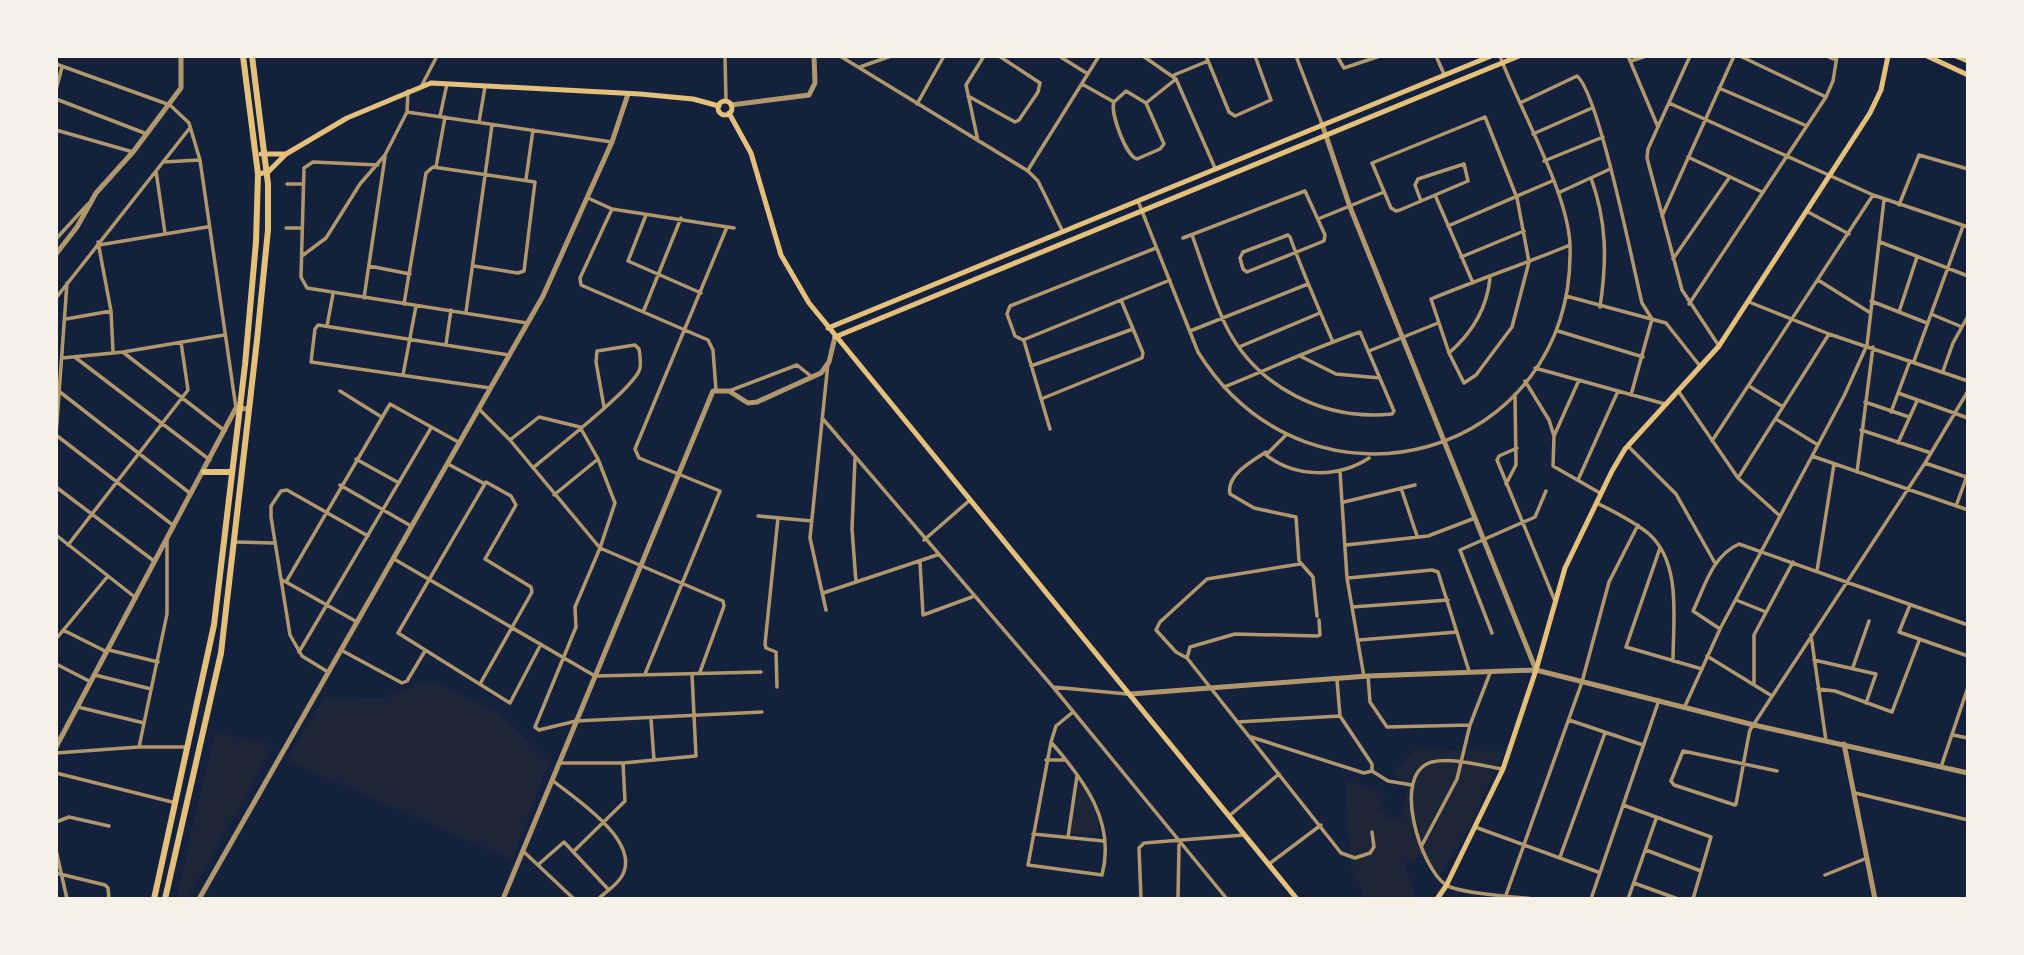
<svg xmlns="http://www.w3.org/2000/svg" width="2024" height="955" viewBox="0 0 2024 955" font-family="Signika,sans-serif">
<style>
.green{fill:#1d2539}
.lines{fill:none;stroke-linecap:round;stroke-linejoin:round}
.minor{stroke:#b1986c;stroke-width:3.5}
.tertiary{stroke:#b1986c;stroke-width:5}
.secondary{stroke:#e5c07b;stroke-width:5}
.primary{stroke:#e5c07b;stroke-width:6}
</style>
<rect width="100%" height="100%" fill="#14213d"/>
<path class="green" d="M430,680L496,711L550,761L512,860L287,760L324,697L385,698Z
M215,732L274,745L187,899H176Z
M1416,748L1504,752L1470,827L1439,878L1424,855L1405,863L1416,899H1365L1350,861L1345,779L1385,794L1379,810L1386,811L1385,818L1402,819L1408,785L1393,774Z
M1078,785L1083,786L1095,807L1100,835L1071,833Z"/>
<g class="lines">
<path class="minor" d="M725,56L726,101
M840,56L1028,171L1038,181L1062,230
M1059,56L1088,74
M1143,56L1176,79L1215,168
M1206,56L1229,112L1235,116L1271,100L1255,56
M1296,56L1322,124
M1337,56L1344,68L1380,56
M1436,56L1444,74
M1628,56L1658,127
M1690,56L1648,149L1647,158L1682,290L1719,346
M1740,56L1826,97
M1826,56L1836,60
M1631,61L1646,56
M56,64L170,105L189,123L200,160L236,408
M860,67L891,56
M1174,75L1208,61
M1082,84L1114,102
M422,85L437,56
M1719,88L1807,126
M56,90L62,67
M1126,91L1146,103L1164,144L1160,149L1137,159C1126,156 1110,113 1114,102Z
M968,96L1015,122L1019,120L1038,92L1040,83L999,56
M56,99L147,134
M1146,103L1176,79
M1520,103L1577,76C1599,94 1633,266 1642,303L1652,319L1631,395
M1669,103L1873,195L1968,227
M917,104L944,56
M407,112L612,142
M440,116L447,84
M479,122L485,87
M56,130L133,152
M1533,134L1592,108
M978,141L966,85L984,56
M1688,157L1762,192
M1544,161L1603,137
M163,162L199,160
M378,165L313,162L304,168L301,277L307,288L527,323
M436,167L445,117
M1028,170L1099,56
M156,171L165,233
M1591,178C1607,222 1607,261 1600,307
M526,179L533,130
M287,184H303
M1558,193L1610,169
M1435,195L1473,283
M588,198L612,209L734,228
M1138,201L1198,352C1311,533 1576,458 1570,245C1568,192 1519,108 1500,56
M1421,201L1415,185L1418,179L1464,164L1468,181L1400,210L1396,211L1391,208L1372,163L1485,117L1517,198L1529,262L1512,327L1476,375L1464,383L1449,353L1431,299C1477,280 1524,264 1570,245
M1899,205L1919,155L1968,169
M612,209L580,278L581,285L708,340L713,350L716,390
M1808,212L1849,234
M646,215L628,261L701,293
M1662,216L1734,56
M1318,219L1384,192
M1448,226L1552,181
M286,228H302
M1192,235C1203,265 1212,297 1226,326C1257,388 1325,421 1392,414L1394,411L1360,332C1314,348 1269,369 1224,387
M1183,238L1305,191L1325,235L1324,241L1247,272L1243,269L1240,258L1243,252L1288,235L1290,237C1303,273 1318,307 1333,342
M56,239L88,204
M98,242L111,311L113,351
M1880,242L1968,276
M99,245L207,227
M1156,248L1010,306L1007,314L1015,336L1023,340L1170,280
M302,256L326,238L360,184L385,155L407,112L408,91
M1461,257L1524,231
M1673,259L1729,178
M369,266L410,274
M1818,280L1869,312
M1566,296L1666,323L1700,366
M56,298L189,129
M364,298L385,157
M1871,301L1927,323
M1749,302L1829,334L1968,381
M404,304L426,173L433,167L535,182L524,271L518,273L474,266
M1689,304L1826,97L1833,81L1837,56
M644,310L681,218
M466,312L492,125
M1899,312L1917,257
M1931,314L1962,327
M66,319L111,311
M327,326L333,294
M1190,331L1308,284
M1558,331L1643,357
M1024,341L1050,429
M446,344L451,310
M1239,347L1320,313
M1369,351L1438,323
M124,353L225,431
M1449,353C1472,333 1487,309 1490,278
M1300,356L1336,374L1380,378
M62,358L123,352L224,335
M76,358L210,460
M1914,361L1963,226
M1031,366L1133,329
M1535,368L1665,404
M1943,371L1953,343L1968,316
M403,375L416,306
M1525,381L1549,420L1554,436L1553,466L1600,493
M1749,386L1783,407
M490,388L311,362L315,329L318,325L509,355
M340,391L380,416
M729,391L797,365L812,377
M60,392L191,494
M1679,392L1738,478L1780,516
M1898,393L1968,418
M1041,399L1142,358L1143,353L1121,300
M1865,402L1909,417
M479,409L510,440L600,548L723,601L724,606L700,672
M1891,412L1910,361
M823,419L1053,687L1227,899
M1776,419L1818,445
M1861,430L1931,453
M56,435L67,283
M56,435L174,526
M1285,436L1266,455C1295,478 1339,478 1369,458
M1554,436L1579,380
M510,440L539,417L580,427L598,459L615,503L600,548L575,607L576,627L535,727L539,730L576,721L762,712
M1712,441L1873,195
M1898,443L1917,401
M1628,446L1676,494L1715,563
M1517,448L1499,456L1497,460L1555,601
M1266,452C1252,461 1226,475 1230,494L1254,508L1296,517L1299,561L1313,577L1317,616
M1812,456L1968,510
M356,459L399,483
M855,459L852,529L856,582
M1925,463L1966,477
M448,464L485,484
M533,468C554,450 630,391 639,371C642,365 640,356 639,349L635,345L597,351L596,362L604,407
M1340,472L1347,578L1364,677
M1857,472L1873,347
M1738,478L1829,334
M1578,480L1618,391
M1506,484L1516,465L1515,394
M340,485L411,526
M56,487L154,561
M1401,488L1417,536
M554,495L598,459
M1344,502L1415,485
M1597,503C1614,512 1634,521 1649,534C1682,563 1673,621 1673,661
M1956,506L1968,473
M758,516L812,521
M56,535L136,598
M924,540L970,500
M235,542L273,543
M68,545L188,390L181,342
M1346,545L1428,536L1475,518
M1660,548L1626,647L1702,669
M394,559L595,676L761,672
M920,562L923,615L972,597
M1817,571L1834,464
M1348,578L1432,570L1438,572L1469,671
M282,580L286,582L390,404L460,443
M286,582L357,622
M823,593L937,555
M1736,600L1766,612
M1910,605L1899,632L1968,656
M1352,607L1448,600
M826,610L810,538L828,363
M1319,620L1320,635L1317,636L1235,634L1190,647L1187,658L1341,853L1355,858L1370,853L1374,847L1372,832
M1720,629L1693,611C1705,586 1712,556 1739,544L1968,625
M63,630L107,652
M1492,633L1460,550L1535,517L1546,491
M1811,635L1826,741
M56,639L108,576
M1359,640L1457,632
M109,650L158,662
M341,650L402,683L407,681L425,651
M299,652L431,428
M1707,656L1772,696
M1187,658L1176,652L1156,630L1160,622L1207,579L1300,564
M1814,660L1876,674L1866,703
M56,664L91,682
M1853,667L1869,621
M328,672L302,656L290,635L271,517V506L281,491L287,490L368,536
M645,674L720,491L639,458L635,449L727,227
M95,675L151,689
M1368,676L1370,702L1387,727L1470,725
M1337,680L1340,716L1372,764V771
M1754,683V635L1793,562
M480,684L532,592L531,587L485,559L516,505L511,496L486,482L398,633L510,703L541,644
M777,687L776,652L766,648L765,644L778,518
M1053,687L1127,694
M1818,689L1835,691L1892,712L1919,641
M1685,706L1720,629L1844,396L1867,345L1884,200
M78,707L144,723
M651,719L654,760
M1569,720L1643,745
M1237,722L1340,716
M1953,735L1968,738
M1251,737L1364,773L1372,771L1388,781L1412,785
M1051,742C1084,780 1116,822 1102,875L1028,865L1051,742L1056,726L1073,712
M139,747L167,614V541
M56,753L139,747H186
M1046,760H1065
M559,763H623L696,756L692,674
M1941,767L1968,687
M1502,769C1482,766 1453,757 1432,762C1390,773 1421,869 1446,885C1461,894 1517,897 1536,899
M1777,771L1683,751L1671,781L1674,785L1735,805L1736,804L1749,734L1750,730L1925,463L1968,391
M56,773L176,803
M552,780C574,798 642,841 622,876C617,885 606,892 598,899
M1855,793L1968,820
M1623,805L1711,837L1693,899
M1229,816L1279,774
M56,822L69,817L109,826
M1475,827L1598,872
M1033,834L1104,841
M1068,837L1077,776
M1422,845L1457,779L1470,725L1490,673
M56,850L67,899
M1646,850L1701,871
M523,851L574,899
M573,852L625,801L623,763
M1560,857L1605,733
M539,864L564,842L608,889
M1269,864L1321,825
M56,873L105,885L108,888L109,899
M1825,875L1867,858
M1634,883L1678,899
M1506,895L1582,682L1609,582L1638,525
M1141,899L1139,848L1144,843L1244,835
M1178,899L1179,845
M1591,899L1659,700
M1628,899L1656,819"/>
<path class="tertiary" d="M731,105L809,95L815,83L814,56
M1322,124L1350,207L1536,670
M56,254L77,227L96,193L133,152L181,88V56
M1131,694L1368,676L1536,670L1754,725L1968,773
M1844,744L1875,899
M56,747L236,408L249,409
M199,899L543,296L612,142L628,94
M503,899L713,391H729L748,403L757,402L821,373L829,362L835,337"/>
<path class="secondary" d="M1927,56L1968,75
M1956,56L1968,61
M718 108a7 7 0 1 1 14 0a7 7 0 1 1-14 0Z
M729,113L751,153L781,255L809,303L1297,899
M261,154H286
M258,174L268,172L286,154L347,118L431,83L640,94L693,99L719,106
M828,328L1491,56
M835,337L1519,56
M1437,899L1446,886L1503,769L1536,670L1565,568L1612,471L1625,449L1719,346L1870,113L1881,90L1888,56"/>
<path class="primary" d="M204,472H231
M154,899L214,625L245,365L256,242L258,174L243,56
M165,899L221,653L257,340L268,230V184L252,56"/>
</g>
<rect width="2024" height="955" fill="none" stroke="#f6f1e7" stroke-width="116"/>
</svg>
